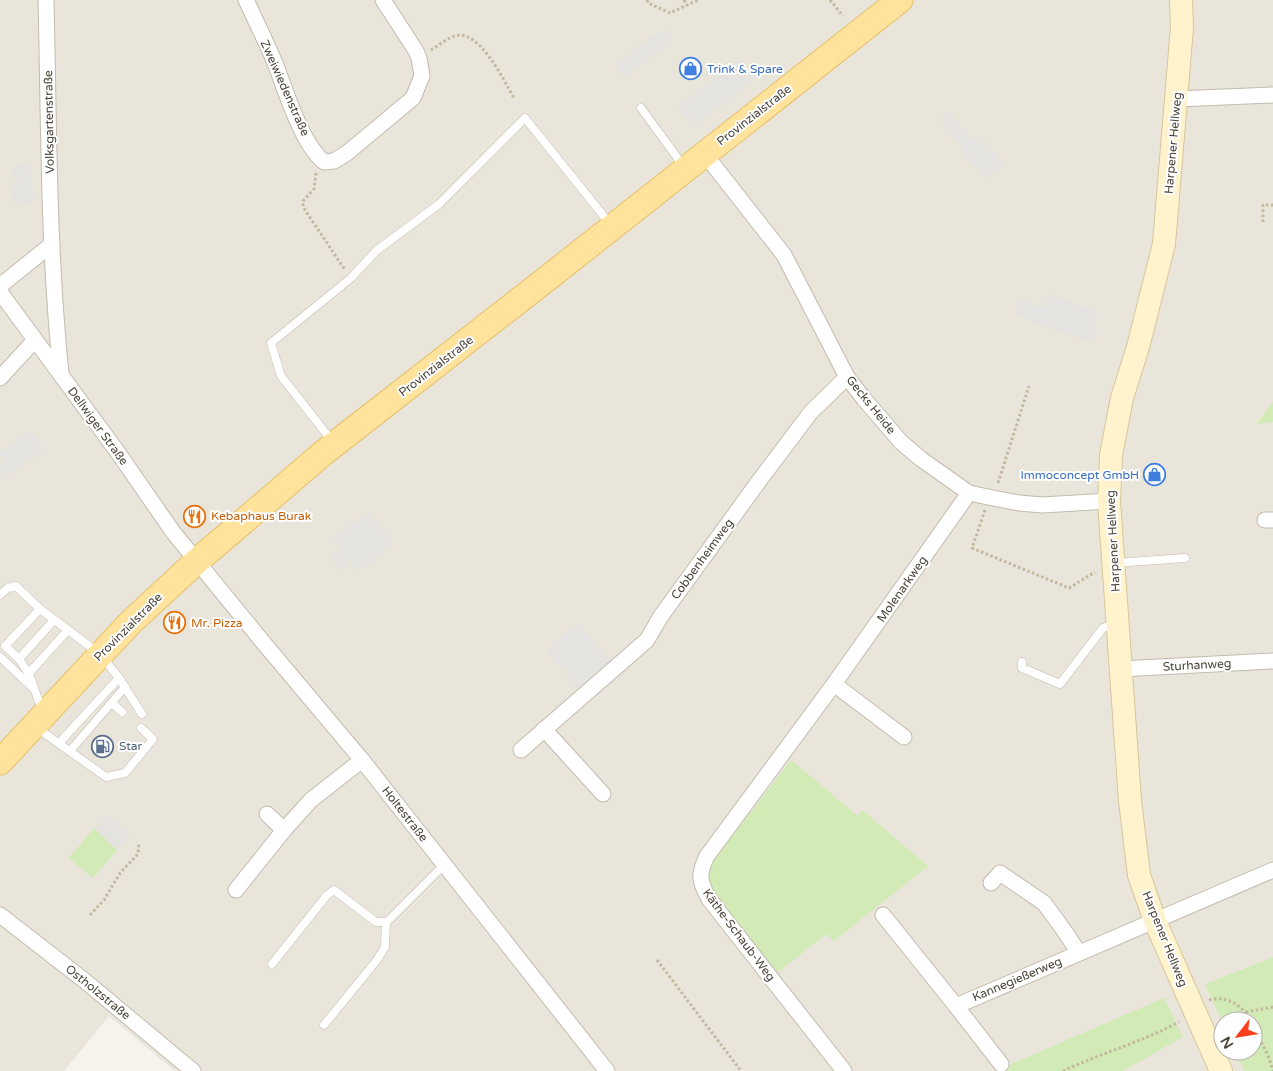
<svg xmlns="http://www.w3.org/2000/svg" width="1273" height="1071" font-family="'Varela Round',sans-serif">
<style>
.residential{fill:#eae5da}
.green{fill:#d2eab5}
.parking{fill:#e5e3e0}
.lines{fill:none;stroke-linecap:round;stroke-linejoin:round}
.lane-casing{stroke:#c2bbae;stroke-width:9}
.street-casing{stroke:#c2bbae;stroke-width:17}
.secondary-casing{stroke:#d6c79b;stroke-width:24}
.primary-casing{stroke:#e6c16a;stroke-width:27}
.path{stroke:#c4b79f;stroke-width:3;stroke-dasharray:2.5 2.5;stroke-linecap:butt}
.lane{stroke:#fff;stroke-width:8}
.street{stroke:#fff;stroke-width:15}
.secondary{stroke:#fff3cd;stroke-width:22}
.primary{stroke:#ffe39c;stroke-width:25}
.labels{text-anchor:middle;stroke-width:4;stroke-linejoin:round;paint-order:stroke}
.shop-label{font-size:12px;fill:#366cbe;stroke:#fff;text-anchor:start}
.street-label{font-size:12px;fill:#4b4439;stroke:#fff}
.food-label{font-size:12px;fill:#c56008;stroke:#fff;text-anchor:start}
.service-label{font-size:12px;fill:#4e5e75;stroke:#fff;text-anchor:start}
</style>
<rect width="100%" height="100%" fill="#f6f3ec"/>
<!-- residential -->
<path class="residential" d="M0 0H1273V402L1256 423 1273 422V957L1205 984 1223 1024V1051H1235L1244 1071H175L109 1016 64 1071H0Z"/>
<!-- green -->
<g class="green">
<path d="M1273 402V422L1256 424Z"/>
<path d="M791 760 858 816 862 810 928 866 834 941 826 934 777 973 707 883 706 870Z"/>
<path d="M94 828 117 850 93 878 69 858Z"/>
<path d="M1273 957V1071H1244L1235 1051H1253V1021H1223V1024L1205 984Z"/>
<path d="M1164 998 1183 1037 1123 1071H995Z"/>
</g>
<!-- parking -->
<g class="parking">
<path d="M666 29 672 39 625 78 616 66 646 40Z"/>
<path d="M739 58 755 80 694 127 678 106Z"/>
<path d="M949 112 973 140 976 138 981 145 985 141 1004 164 984 179 961 152 964 149 940 119Z"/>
<path d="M26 162 32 173 33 201 16 208 8 188 17 183 10 170Z"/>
<path d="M1049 294 1098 312 1093 324 1098 326 1092 343 1014 315 1020 300 1044 308Z"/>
<path d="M29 430 44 450 3 479 0 474V467L5 463 0 455V452Z"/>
<path d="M369 511 394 544 357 572 350 563 340 570 331 557 341 550 332 539Z"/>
<path d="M577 622 611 661 579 689 546 651Z"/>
<path d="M107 814 130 835 117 850 95 829Z"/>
</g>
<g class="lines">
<defs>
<g id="lane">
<path d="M641 108 684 167"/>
<path d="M332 441 281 376 271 343 351 278 376 251 439 204 525 118 610 224"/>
<path d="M1115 563 1185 558"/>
<path d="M0 595 8 588 16 586 40 609 100 654 119 678 142 714"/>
<path d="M40 609 5 646 19 659 29 674 42 710"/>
<path d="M0 657 33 688"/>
<path d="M19 659 54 620"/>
<path d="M1022 662V668L1060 684 1103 628 1115 624"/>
<path d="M29 673 68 630"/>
<path d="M112 703 122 712"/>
<path d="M37 728 106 777 125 773 153 739 141 728"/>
<path d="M59 743 119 678"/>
<path d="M70 751 125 687"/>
<path d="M272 964 327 895 334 890 376 922H386L391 918 445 864"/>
<path d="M324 1025 377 960 385 947 386 922"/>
</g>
<g id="street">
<path d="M46 0C49 124 48 249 61 373"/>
<path d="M246 0C256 21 266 42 275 63 286 91 301 143 324 162L334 161 347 153 413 98 422 76 419 58 416 51 383 0"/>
<path d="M1176 99 1273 95"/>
<path d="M704 153 784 255 847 377 864 399 901 442 921 459 969 493 993 498 1019 503 1042 505 1109 501"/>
<path d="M0 286 52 244"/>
<path d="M0 292 119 454 173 532 262 641 362 760 607 1071"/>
<path d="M0 378 35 340"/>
<path d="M1265 520H1273"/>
<path d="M1120 669 1273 661"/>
<path d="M834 684 904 737"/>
<path d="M544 729 603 794"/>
<path d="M521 750 647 640 661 616 759 481 811 412 847 377"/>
<path d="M284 830 311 800 362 760"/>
<path d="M991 883 1000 873 1044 903 1063 929 1079 953"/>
<path d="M236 890 284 830 267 814"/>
<path d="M0 915 85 981 193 1071"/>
<path d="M883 915 956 1006 1273 870"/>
<path d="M956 1006 1001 1064"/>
<path d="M844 1071 709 899C699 881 698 874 707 856L834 684 969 493"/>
</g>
<path id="secondary" d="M1181 0 1182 27 1164 244 1138 347 1122 398 1111 455 1109 501 1130 801 1139 875 1155 921 1221 1071"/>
<path id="primary" d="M0 762 131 622 197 561 272 497 322 454 544 281 900 0"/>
</defs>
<!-- lane casing -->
<use href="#lane" class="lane-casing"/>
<!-- street casing -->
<use href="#street" class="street-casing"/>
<!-- secondary casing -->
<use href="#secondary" class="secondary-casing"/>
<!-- primary casing -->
<use href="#primary" class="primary-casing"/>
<!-- path -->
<g class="path">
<path d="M647 0 648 3 670 13 698 0"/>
<path d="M684 0 687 5"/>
<path d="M830 0 843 16"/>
<path d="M431 50C438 46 447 38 455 36 479 28 504 81 514 98"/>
<path d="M316 173 314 189 303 201V207L345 270"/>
<path d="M1263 222V205H1273"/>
<path d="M998 483 1029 386"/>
<path d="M985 510 972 548 1069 588 1095 572"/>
<path d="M90 915 104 900 120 873 138 854 139 843"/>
<path d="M657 960 741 1071"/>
<path d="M1209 1000C1227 995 1242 1005 1251 1021"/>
<path d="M1246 1012 1273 1007"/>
<path d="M1253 1024 1269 1058 1273 1071"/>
<path d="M1063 1071C1101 1053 1142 1042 1179 1022"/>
</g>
<!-- lane -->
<use href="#lane" class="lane"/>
<!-- street -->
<use href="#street" class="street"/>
<!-- secondary -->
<use href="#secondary" class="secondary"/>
<!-- primary -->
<use href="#primary" class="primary"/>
</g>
<!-- icons -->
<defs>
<symbol id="shop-ring" viewBox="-11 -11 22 22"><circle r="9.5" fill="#fff" stroke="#3f7fe0" stroke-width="1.5"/><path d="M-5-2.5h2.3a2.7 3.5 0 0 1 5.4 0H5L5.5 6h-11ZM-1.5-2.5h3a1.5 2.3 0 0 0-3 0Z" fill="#3f7fe0"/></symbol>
<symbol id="restaurant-ring" viewBox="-11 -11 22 22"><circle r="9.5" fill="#fff" stroke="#e8710a" stroke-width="1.5"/><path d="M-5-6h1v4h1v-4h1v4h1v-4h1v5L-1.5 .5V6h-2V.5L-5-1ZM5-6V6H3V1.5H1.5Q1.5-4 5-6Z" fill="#e8710a"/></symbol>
<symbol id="fuel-ring" viewBox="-11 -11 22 22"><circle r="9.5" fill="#fff" stroke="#5c6f8a" stroke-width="1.5"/><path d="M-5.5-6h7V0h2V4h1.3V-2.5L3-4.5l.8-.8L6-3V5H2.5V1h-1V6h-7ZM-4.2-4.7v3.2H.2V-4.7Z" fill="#5c6f8a"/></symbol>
</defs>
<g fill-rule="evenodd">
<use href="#shop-ring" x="678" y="56" width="25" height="25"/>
<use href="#shop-ring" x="1142" y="462" width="25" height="25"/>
<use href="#restaurant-ring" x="182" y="504" width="25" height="25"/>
<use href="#restaurant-ring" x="162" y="610" width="25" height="25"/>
<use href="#fuel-ring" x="90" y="734" width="25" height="25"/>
</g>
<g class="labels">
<!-- shop labels -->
<g class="shop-label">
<text x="707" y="73">Trink &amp; Spare</text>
<text x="1139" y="479" text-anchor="end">Immoconcept GmbH</text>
</g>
<!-- street labels -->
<g class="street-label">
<text transform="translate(285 88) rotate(66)" y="4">Zweiwiedenstraße</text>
<text transform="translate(754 115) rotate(-38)" y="4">Provinzialstraße</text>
<text transform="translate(49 122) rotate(-91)" y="4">Volksgartenstraße</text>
<text transform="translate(1173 143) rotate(-85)" y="4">Harpener Hellweg</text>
<text transform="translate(436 366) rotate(-38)" y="4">Provinzialstraße</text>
<text transform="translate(871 405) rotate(51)" y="4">Gecks Heide</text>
<text transform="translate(98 426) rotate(54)" y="4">Dellwiger Straße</text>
<text transform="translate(1113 541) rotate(-93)" y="4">Harpener Hellweg</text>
<text transform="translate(702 559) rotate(-54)" y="4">Cobbenheimweg</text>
<text transform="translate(902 589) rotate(-55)" y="4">Molenarkweg</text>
<text transform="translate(128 627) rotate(-45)" y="4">Provinzialstraße</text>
<text transform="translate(1197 665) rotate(-3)" y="4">Sturhanweg</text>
<text transform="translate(405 814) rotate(52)" y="4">Holtestraße</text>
<text transform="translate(739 935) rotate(53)" y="4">Käthe-Schaub-Weg</text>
<text transform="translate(1165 939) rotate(68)" y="4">Harpener Hellweg</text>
<text transform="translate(1017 979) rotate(-23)" y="4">Kannegießerweg</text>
<text transform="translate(98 992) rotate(39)" y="4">Ostholzstraße</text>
</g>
<!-- food labels -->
<g class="food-label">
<text x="211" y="520">Kebaphaus Burak</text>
<text x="191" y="627">Mr. Pizza</text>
</g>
<!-- service labels -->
<g class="service-label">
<text x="119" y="750">Star</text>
</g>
</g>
<!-- north arrow -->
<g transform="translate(1238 1036) rotate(239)"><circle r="24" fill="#ffffff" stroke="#b7b4b0"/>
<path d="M0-4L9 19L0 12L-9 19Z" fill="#fc3f1d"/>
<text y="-8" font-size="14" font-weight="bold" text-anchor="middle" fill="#4b4439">N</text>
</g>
</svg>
